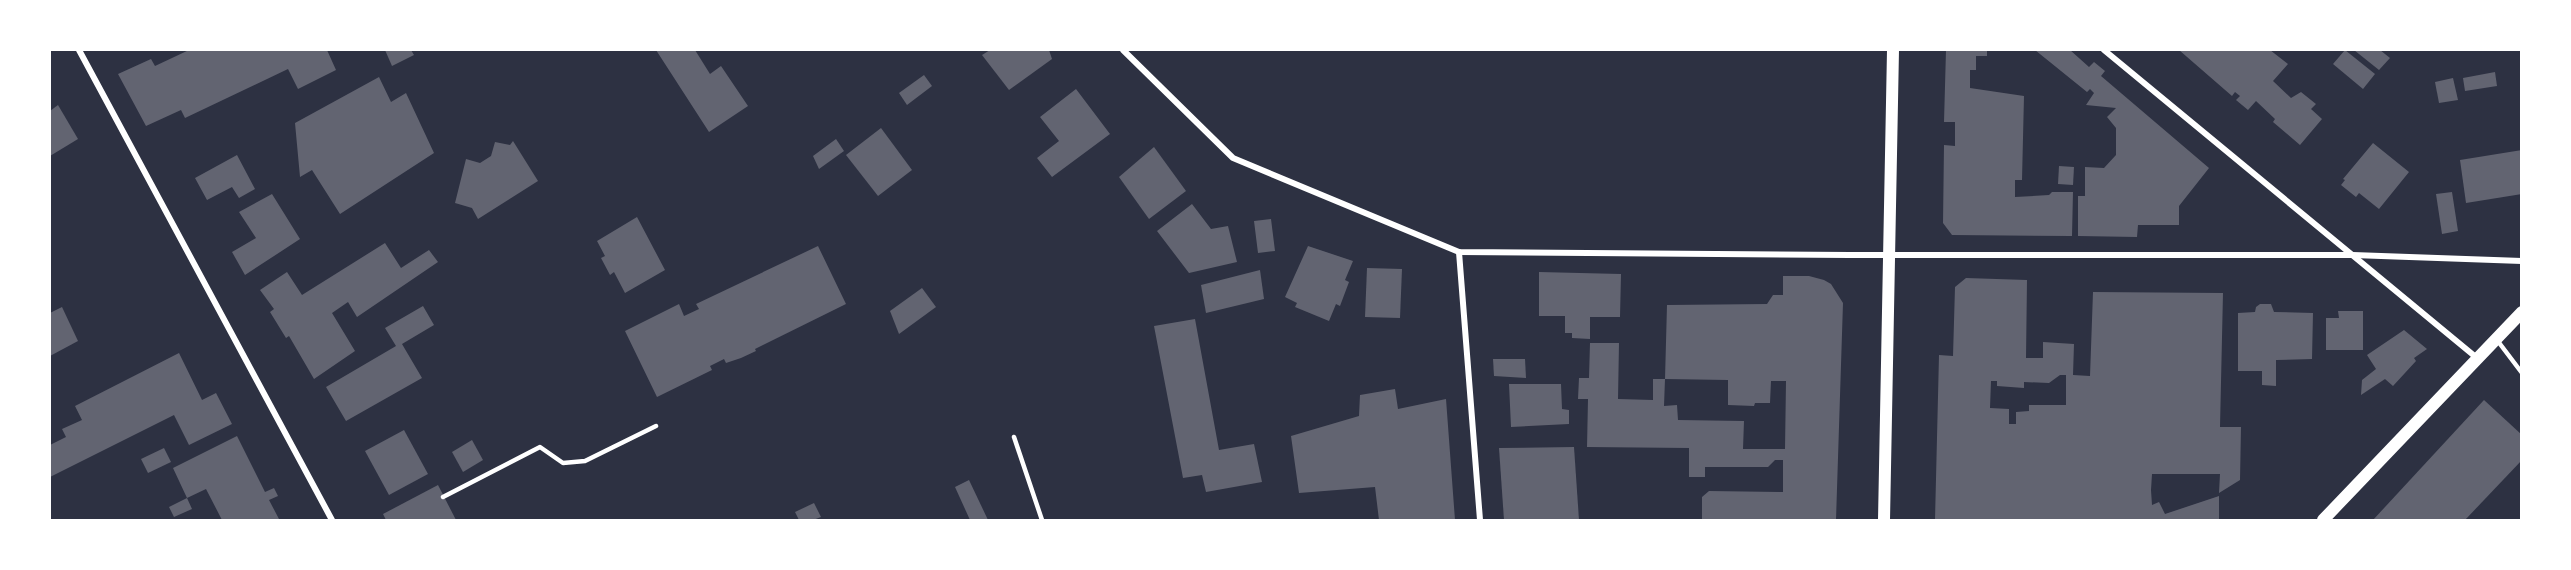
<svg xmlns="http://www.w3.org/2000/svg" width="2571" height="570" font-family="'IBM Plex Serif',serif">
<style>
.building{fill:#626471;fill-rule:evenodd}
.lines{fill:none;stroke-linecap:round;stroke-linejoin:round}
.service{stroke:#fff;stroke-width:4.5}
.minor{stroke:#fff;stroke-width:6}
.secondary{stroke:#fff;stroke-width:12}
</style>
<rect width="100%" height="100%" fill="#2d3142"/>
<!-- building -->
<g class="building">
<path d="M189 50H327L336 70 298 89 288 69 185 118 181 110 146 126 118 74 151 59 155 66Z"/>
<path d="M385 50H411L414 55 392 66Z"/>
<path d="M656 50H695L710 74 721 66 748 106 709 132Z"/>
<path d="M990 50H1049L1052 59 1009 90 982 55Z"/>
<path d="M1946 50H1987V56H1976V70H1970V88L2024 96 2022 180H2015V197L2049 195 2052 192H2073L2072 236 1952 235 1943 223 1944 145 1955 146V122H1944Z"/>
<path d="M2035 50H2070L2089 67 2094 62 2105 71 2101 76 2209 168 2179 206V225H2138L2137 237 2078 236V196H2085V167L2104 168 2116 155V128L2107 117 2116 108 2086 105 2094 93 2090 89 2087 92Z"/>
<path d="M2179 50H2270L2288 64 2273 81 2291 98 2301 92 2316 104 2311 109 2322 119 2300 145 2273 122 2275 119 2256 101 2248 110 2236 100 2240 96 2235 92 2232 96Z"/>
<path d="M2345 50 2375 74 2363 89 2333 64Z"/>
<path d="M2354 50H2380L2390 58 2379 70Z"/>
<path d="M2495 72 2497 86 2465 91 2463 78Z"/>
<path d="M924 75 932 86 907 105 899 93Z"/>
<path d="M379 77 391 102 406 93 434 153 340 214 312 170 300 177 295 123Z"/>
<path d="M2453 78 2458 100 2439 103 2435 82Z"/>
<path d="M1076 89 1110 134 1052 177 1037 158 1059 141 1040 117Z"/>
<path d="M58 105 78 139 50 156V111Z"/>
<path d="M881 128 912 170 878 196 846 155Z"/>
<path d="M836 139 844 151 819 169 813 156Z"/>
<path d="M513 141 538 181 478 219 472 208 455 203 466 159 480 163 491 156 495 142 510 145Z"/>
<path d="M2373 143 2409 172 2379 209 2359 193 2356 197 2341 185 2345 180 2343 179Z"/>
<path d="M1154 147 1186 191 1149 219 1119 177Z"/>
<path d="M2522 150V194L2466 203 2460 160Z"/>
<path d="M237 155 255 189 239 198 232 187 207 200 195 178Z"/>
<path d="M2059 166 2074 167 2073 185 2058 184Z"/>
<path d="M2452 192 2458 231 2442 234 2436 194Z"/>
<path d="M272 194 300 239 245 275 232 252 256 238 239 212Z"/>
<path d="M1192 204 1211 229 1228 226 1237 262 1189 273 1157 231Z"/>
<path d="M637 217 665 270 625 293 614 272 610 275 601 258 605 256 597 241Z"/>
<path d="M1271 219 1275 251 1258 253 1254 221Z"/>
<path d="M385 243 401 268 429 250 438 262 357 317 348 302 332 313 355 351 314 379 289 336 286 338 270 312 274 309 260 290 287 272 302 295Z"/>
<path d="M818 246 846 304 755 349 756 351 741 358 726 363 724 359 710 366 712 370 657 397 625 331 679 304 684 316 699 309 696 304Z"/>
<path d="M1308 246 1353 261 1345 280 1349 282 1340 306 1336 304 1329 321 1295 307 1297 303 1285 297Z"/>
<path d="M1367 268 1402 269 1400 318 1365 317Z"/>
<path d="M1260 270 1264 299 1206 313 1201 285Z"/>
<path d="M1539 272 1621 274 1620 317H1590V339L1572 338V333H1565V316H1539Z"/>
<path d="M1783 276H1809L1824 280 1831 284 1843 303 1836 520H1702V497L1709 491 1783 492V460H1775L1768 467H1705V477H1689V448L1587 447 1588 399H1578L1579 378H1589L1590 343H1619L1618 399 1653 400V379H1665L1664 406 1677 405 1678 420 1744 421 1743 449H1785L1786 381H1771L1770 403H1755L1754 406 1728 405V380L1665 379 1667 305 1767 304 1773 295H1783Z"/>
<path d="M1966 278 2027 280 2026 358H2043V342L2074 344 2073 375 2090 376 2093 292 2223 293 2220 427H2241L2240 480 2219 493 2220 474H2152L2151 490 2152 505 2159 502 2165 514 2219 496V520H1935L1939 355 1953 356 1955 287ZM2060 375H2066V405H2029V411L2016 412V424H2009V409L1990 408 1991 381H1997V386L2024 388V382L2049 383Z"/>
<path d="M922 288 936 307 899 334 890 311Z"/>
<path d="M2260 304H2271L2274 312 2313 313 2312 359 2276 360V386L2262 385V371H2238V313L2255 312 2256 307Z"/>
<path d="M423 306 434 325 402 344 422 378 346 421 326 387 396 346 385 328Z"/>
<path d="M62 307 78 341 50 356V313Z"/>
<path d="M2338 311H2363V350H2326V318H2339Z"/>
<path d="M1195 319 1219 450 1254 444 1262 482 1206 492 1202 475 1183 478 1154 326Z"/>
<path d="M2404 330 2427 349 2414 358 2416 361 2393 386 2385 379 2361 395 2362 380 2376 369 2367 355Z"/>
<path d="M179 353 202 400 216 393 232 424 189 445 174 415 50 477V445L66 437 62 429 82 420 75 406Z"/>
<path d="M1493 359H1525L1526 378 1494 376Z"/>
<path d="M1509 384H1561L1562 409 1569 410V424L1511 427Z"/>
<path d="M1395 389 1398 409 1446 399 1455 520H1379L1375 487 1299 493 1291 436 1359 416 1360 395Z"/>
<path d="M2484 400 2522 435V460L2465 520H2373Z"/>
<path d="M404 430 428 474 389 495 365 451Z"/>
<path d="M237 436 265 492 274 488 278 496 269 500 279 519 277 520H222L206 489 187 498 173 468Z"/>
<path d="M472 440 483 460 463 472 452 452Z"/>
<path d="M1574 447 1579 520H1504L1499 448Z"/>
<path d="M164 448 171 462 148 473 141 459Z"/>
<path d="M969 480 988 520H970L955 487Z"/>
<path d="M438 485 456 520H386L383 514Z"/>
<path d="M187 498 192 509 174 517 169 507Z"/>
<path d="M814 503 821 517 813 520H799L795 512Z"/>
</g>
<g class="lines">
<!-- service -->
<g class="service">
<path d="M2497 340 2522 373"/>
<path d="M1014 437 1042 520"/>
<path d="M443 497 540 447 563 463 585 461 656 426"/>
</g>
<!-- minor -->
<g class="minor">
<path d="M79 50 332 520"/>
<path d="M1123 50 1233 158 1459 252 1850 255H2353L2522 261"/>
<path d="M2104 50 2477 358"/>
<path d="M1459 252 1480 520"/>
</g>
<!-- secondary -->
<g class="secondary">
<path d="M1884 520 1893 50"/>
<path d="M2323 520 2522 312"/>
</g>
</g>
<!-- border -->
<rect width="2571" height="570" fill="none" stroke="#ffffff" stroke-width="102"/>
</svg>
